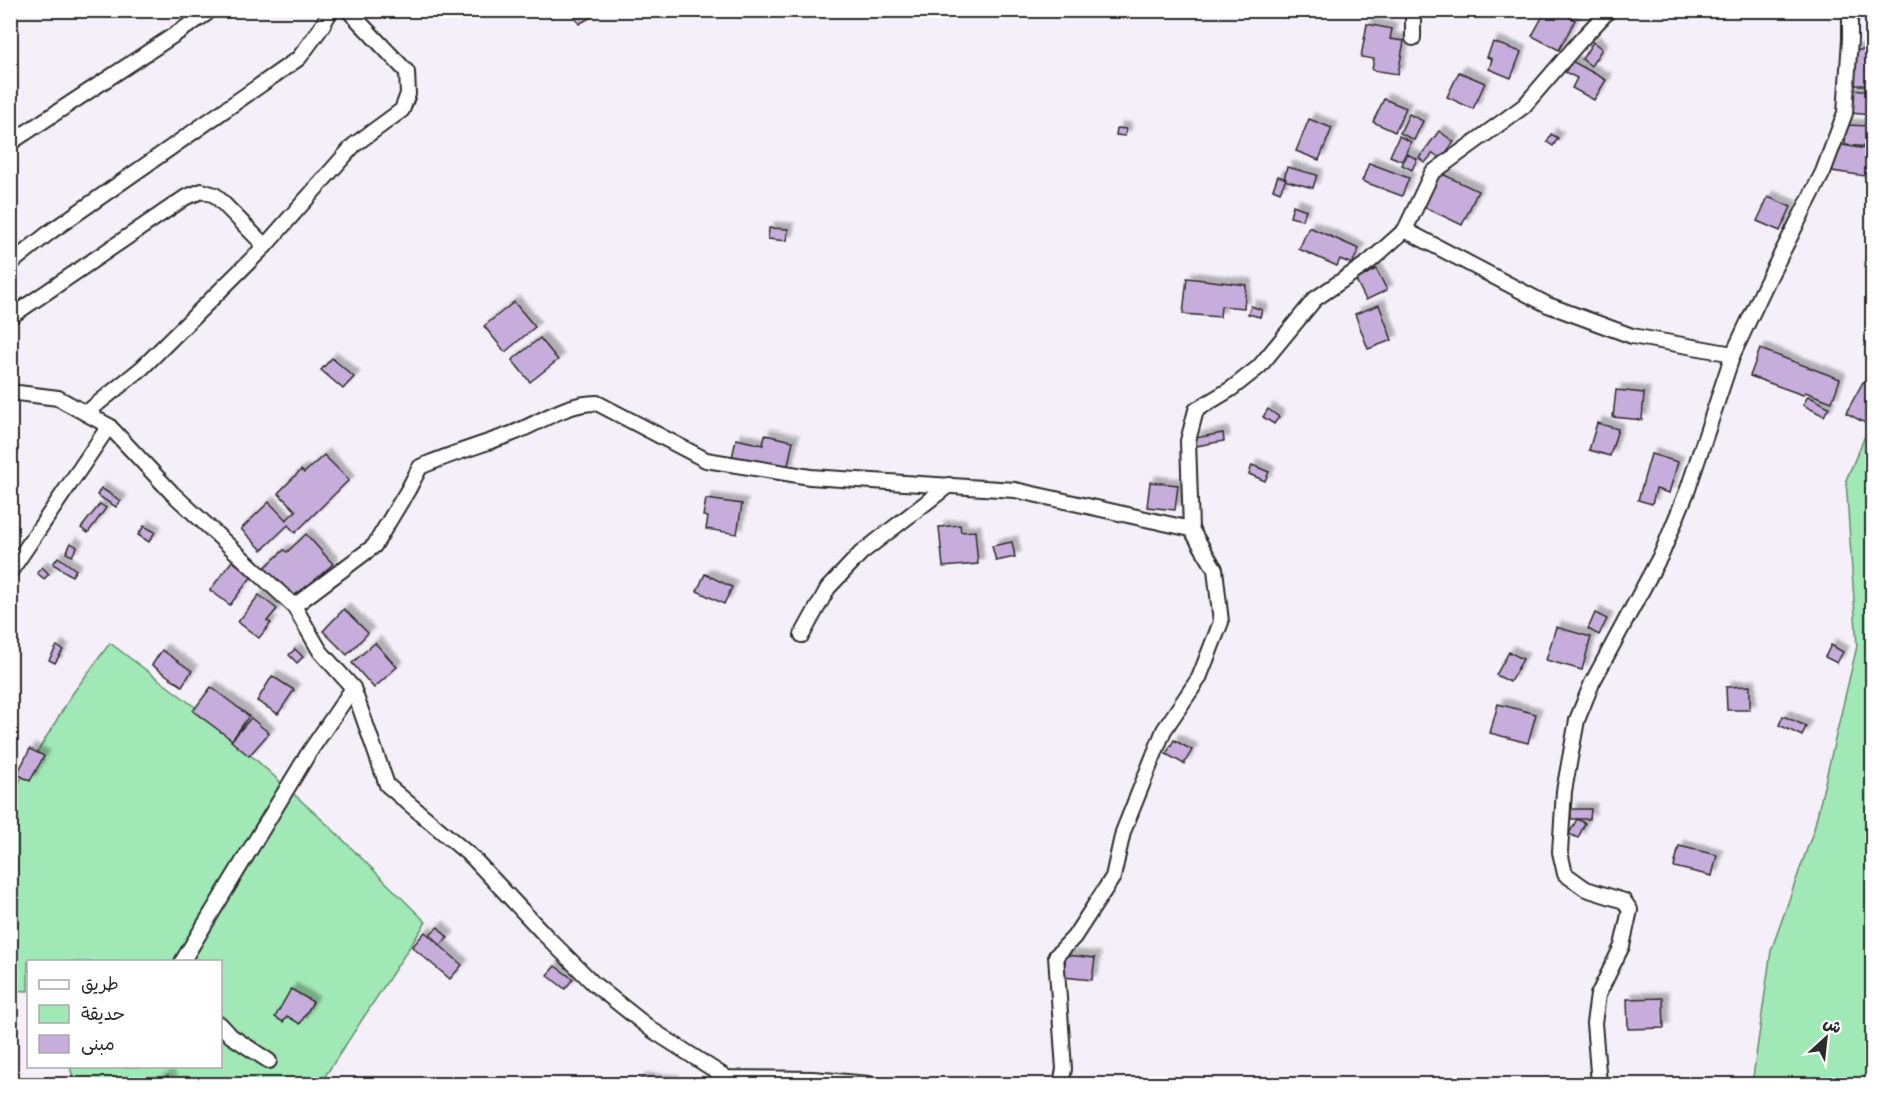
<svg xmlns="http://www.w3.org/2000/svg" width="1883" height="1095" font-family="'Comic Neue','Playpen Sans Arabic',sans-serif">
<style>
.green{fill:#a0e8b6;stroke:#668a70;stroke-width:1.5}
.building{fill:#c7addb;stroke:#2b2b2b;stroke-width:1.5;filter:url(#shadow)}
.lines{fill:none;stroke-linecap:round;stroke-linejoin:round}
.street-casing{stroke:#2b2b2b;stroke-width:18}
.street{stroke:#fff;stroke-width:14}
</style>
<defs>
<filter id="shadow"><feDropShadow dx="5.5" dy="-5.5" stdDeviation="1.5" flood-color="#0004"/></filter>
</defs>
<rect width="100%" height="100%" fill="#f4eff8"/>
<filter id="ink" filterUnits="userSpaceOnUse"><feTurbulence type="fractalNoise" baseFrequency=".0167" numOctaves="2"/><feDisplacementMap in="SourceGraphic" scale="12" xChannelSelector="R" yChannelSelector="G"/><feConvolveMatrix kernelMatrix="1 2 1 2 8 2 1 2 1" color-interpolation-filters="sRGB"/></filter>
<g filter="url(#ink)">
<!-- green -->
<g class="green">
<path d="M1872 420V1084H1752L1771 951 1814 829 1857 646 1846 480Z"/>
<path d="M110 643 211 719 329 826 426 922 320 1084H75L70 1067 220 1066V962H28V991L11 990 10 797 73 693Z"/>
</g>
<!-- building -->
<g class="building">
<path d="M571 10H604L579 24Z"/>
<path d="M1546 10H1558L1575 20 1559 50 1532 36Z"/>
<path d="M1367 24 1392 29 1390 39 1404 41 1398 74 1372 70 1374 59 1361 57Z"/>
<path d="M1493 42 1521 52 1511 78 1489 69 1492 59 1487 57Z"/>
<path d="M1593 42 1602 49 1591 66 1582 59Z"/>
<rect x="1854" y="50" width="18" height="35"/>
<path d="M1572 61 1606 80 1594 100 1572 88 1577 78 1565 72Z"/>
<path d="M1459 72 1485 83 1473 109 1447 97Z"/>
<path d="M1851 89 1872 91V115L1850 113Z"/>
<path d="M1384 99 1406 108 1395 132 1373 122Z"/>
<path d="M1409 114 1423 121 1414 140 1400 133Z"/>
<path d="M1309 119 1332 128 1319 160 1296 151Z"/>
<path d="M1846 125 1872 126V147L1845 145Z"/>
<path d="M1117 128 1126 129 1125 136 1116 135Z"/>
<path d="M1439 131 1454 142 1441 159 1433 153 1425 163 1419 158Z"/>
<path d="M1551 134 1558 138 1553 146 1547 142Z"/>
<path d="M1399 136 1411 142 1402 161 1390 156Z"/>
<path d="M1836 144 1872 150V177L1832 171Z"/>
<path d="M1407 154 1417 159 1412 170 1402 165Z"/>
<path d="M1369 163 1409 178 1402 196 1362 181Z"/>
<path d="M1287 167 1317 175 1313 188 1284 180Z"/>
<path d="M1438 172 1478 191 1462 225 1422 206Z"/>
<path d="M1278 176 1286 179 1280 192 1273 189Z"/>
<path d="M1768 197 1791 207 1780 231 1757 221Z"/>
<path d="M1293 205 1306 210 1302 220 1290 217Z"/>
<path d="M1309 227 1359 249 1352 264 1340 259 1337 266 1299 249Z"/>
<path d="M769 228 788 229 787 241 768 239Z"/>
<path d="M1376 269 1387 290 1366 300 1356 280Z"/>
<path d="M1187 278 1246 285 1244 308 1221 306 1220 317 1183 314Z"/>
<path d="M514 302 535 327 505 352 484 326Z"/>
<path d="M1379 305 1392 340 1368 349 1355 314Z"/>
<path d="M1251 306 1262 310 1260 317 1248 314Z"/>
<path d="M540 338 558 360 530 382 512 360Z"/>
<path d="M1760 349 1840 379 1832 402 1805 392 1803 395 1750 376Z"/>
<path d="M332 358 354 377 343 389 321 370Z"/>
<path d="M1863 382 1872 387V418L1869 425 1846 413Z"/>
<path d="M1616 390 1644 393 1642 420 1613 417Z"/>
<path d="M1808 396 1829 407 1824 416 1803 405Z"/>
<path d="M1268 409 1279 417 1274 424 1263 417Z"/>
<path d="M1597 423 1618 429 1610 456 1589 450Z"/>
<path d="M1223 433 1224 441 1196 446 1195 438Z"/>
<path d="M765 435 793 441 787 470 732 458 736 439 763 445Z"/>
<path d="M1651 454 1678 462 1669 493 1656 489 1652 504 1638 500Z"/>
<path d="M324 455 349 480 295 533 288 525 262 550 241 529 269 502 286 520 296 511 278 493 301 470 304 473Z"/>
<path d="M1252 465 1269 472 1265 481 1249 474Z"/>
<path d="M1150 482 1178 485 1175 510 1147 507Z"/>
<path d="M101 488 121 501 116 507 97 495Z"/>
<path d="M706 499 742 504 737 534 706 529 708 517 703 516Z"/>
<path d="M100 504 106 508 88 533 81 528Z"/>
<path d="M960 525 961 532 975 531 978 564 943 567 939 527Z"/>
<path d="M144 526 155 532 149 542 138 535Z"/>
<path d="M306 534 333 564 291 601 263 569 284 550 287 552Z"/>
<path d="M1012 542 1015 557 996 561 992 546Z"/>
<path d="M71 543 77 547 72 556 66 553Z"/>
<path d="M58 557 76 570 72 576 53 564Z"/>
<path d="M232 561 252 576 230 605 210 590Z"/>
<path d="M42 567 49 574 44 579 37 573Z"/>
<path d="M705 574 732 587 724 604 697 591Z"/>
<path d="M259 595 277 609 267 621 271 623 259 638 238 622Z"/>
<path d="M344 609 368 633 347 655 323 631Z"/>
<path d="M1595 613 1607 619 1599 635 1588 629Z"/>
<path d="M1556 627 1591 637 1582 670 1546 660Z"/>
<path d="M375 643 397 667 374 688 352 663Z"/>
<path d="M1831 645 1843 652 1837 663 1825 657Z"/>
<path d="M57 646 63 650 55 663 49 660Z"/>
<path d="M295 649 303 657 297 663 289 655Z"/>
<path d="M162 650 192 671 182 686 152 665Z"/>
<path d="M1509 652 1523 659 1510 682 1496 675Z"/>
<path d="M272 676 294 690 278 714 257 701Z"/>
<path d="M1750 686V710H1727L1726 687Z"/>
<path d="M211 687 249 716 232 740 193 711Z"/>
<path d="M1498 704 1536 714 1528 743 1490 733Z"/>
<path d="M1783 716 1806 726 1802 736 1779 725Z"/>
<path d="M251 718 269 733 249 756 231 741Z"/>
<path d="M1174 740 1192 750 1184 764 1166 754Z"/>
<path d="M30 749 44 756 30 781 17 774Z"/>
<path d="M1571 809H1591L1590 819H1571Z"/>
<path d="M1577 819 1585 823 1578 838 1569 834Z"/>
<path d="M1679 846 1717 855 1712 876 1674 867Z"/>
<path d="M438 927 448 938 440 945 430 934Z"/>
<path d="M425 932 462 965 450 979 412 947Z"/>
<path d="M1066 955 1095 958 1092 980 1063 977Z"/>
<path d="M555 966 573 979 565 989 547 975Z"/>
<path d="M291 989 313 1002 300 1024 287 1016 283 1022 275 1017Z"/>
<path d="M1663 998 1664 1028 1628 1029 1627 999Z"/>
<path d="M168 1076 172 1084H158L157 1081Z"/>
<path d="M640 1079 673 1081V1084H640Z"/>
</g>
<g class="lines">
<defs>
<g id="street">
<path d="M1413 38V10"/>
<path d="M10 143 206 14 208 10"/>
<path d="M1405 230 1548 305 1632 336 1733 354"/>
<path d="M10 264 50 232 299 58 321 28 331 10"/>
<path d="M10 317 186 197 202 191 215 195 265 246"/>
<path d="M10 392 58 398 109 426 172 493 294 606 320 651 353 688 387 785 473 858 546 936 594 984 652 1030 727 1078 813 1079 869 1084"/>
<path d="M86 413 142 368 265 246 354 145 402 110 408 94 407 72 348 10"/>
<path d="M10 572 109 426"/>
<path d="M294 606 374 546 408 490 420 467C450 454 481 445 511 434 540 423 565 403 597 403L706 460 810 477 1015 490 1191 529"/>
<path d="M802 635 828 588 861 553 949 485"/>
<path d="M182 962 308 754 353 688"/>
<path d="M220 1024 231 1036 269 1061"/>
<path d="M1061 1084 1064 1069 1056 956 1074 937 1113 877 1123 832 1164 730 1199 678 1221 622 1215 569 1191 529 1188 441 1196 410 1231 389 1259 367 1315 299 1369 262 1405 230 1432 173 1524 106 1580 41 1609 10"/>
<path d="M1599 1084 1594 1023 1598 995 1622 946 1630 910 1624 901 1586 889 1565 874 1560 852 1564 791 1577 720 1592 683 1662 553 1688 489 1733 354 1766 284 1823 172 1845 113 1850 39V10"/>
</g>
</defs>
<!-- street casing -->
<use href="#street" class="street-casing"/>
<!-- street -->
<use href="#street" class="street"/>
</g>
</g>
<!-- margin -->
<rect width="1883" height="1095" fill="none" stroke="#fff" stroke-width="36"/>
<rect x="18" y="18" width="1847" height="1059" fill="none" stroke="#2b2b2b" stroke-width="2" filter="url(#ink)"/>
<!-- legend -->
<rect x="27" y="960" width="195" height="108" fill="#ffffff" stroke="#aaaaaa" stroke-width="1.5"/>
<rect x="39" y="980" width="30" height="9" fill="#ffffff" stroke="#aaaaaa" stroke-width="1.5"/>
<text x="81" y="990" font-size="18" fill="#2b2b2b">طريق</text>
<rect x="39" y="1005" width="30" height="18" fill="#a0e8b6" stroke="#aaaaaa" stroke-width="1.5"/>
<text x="81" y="1020" font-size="18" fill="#2b2b2b">حديقة</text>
<rect x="39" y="1035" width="30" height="18" fill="#c7addb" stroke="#aaaaaa" stroke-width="1.5"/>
<text x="81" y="1050" font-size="18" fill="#2b2b2b">مبنى</text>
<!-- north arrow -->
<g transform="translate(1826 1038) rotate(27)" stroke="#ffffff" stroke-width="4.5" paint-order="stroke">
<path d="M0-4.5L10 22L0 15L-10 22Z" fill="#2b2b2b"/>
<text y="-9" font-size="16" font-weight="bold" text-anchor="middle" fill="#2b2b2b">ش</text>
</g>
</svg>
